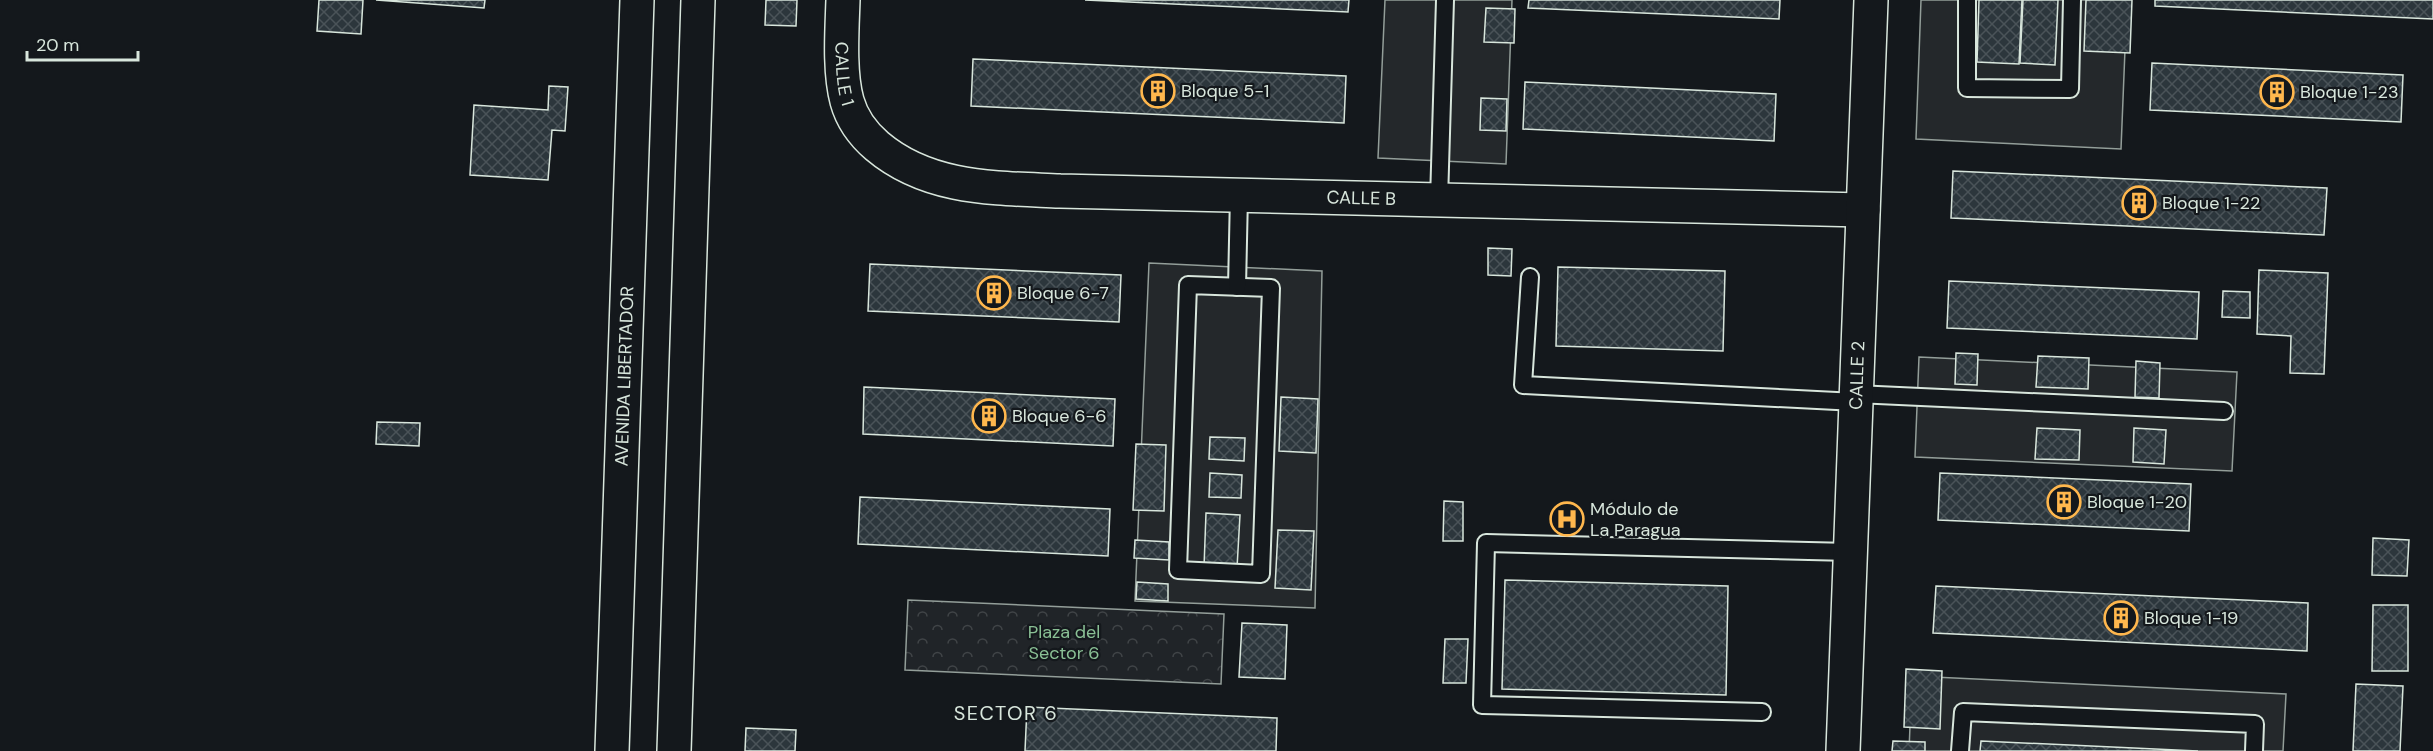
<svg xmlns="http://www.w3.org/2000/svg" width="2433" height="751" font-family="'DM Sans',sans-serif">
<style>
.park{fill:url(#park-crowns);stroke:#939e99;stroke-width:1.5}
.parking{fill:#24282b;stroke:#939e99;stroke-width:1.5}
.building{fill:url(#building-cross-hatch);stroke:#d8e6dc;stroke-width:1.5}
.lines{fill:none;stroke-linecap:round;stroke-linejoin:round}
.lane-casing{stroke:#d8e6dc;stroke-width:20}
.street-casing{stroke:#d8e6dc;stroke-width:36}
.primary-casing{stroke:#d8e6dc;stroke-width:36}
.lane{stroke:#14181c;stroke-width:16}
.street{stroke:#14181c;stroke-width:33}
.primary{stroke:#14181c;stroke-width:33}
.labels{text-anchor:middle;stroke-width:4.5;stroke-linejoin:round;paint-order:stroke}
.street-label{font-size:18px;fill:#d8e6dc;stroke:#14181c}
.poi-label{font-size:18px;fill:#d8e6dc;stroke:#14181c;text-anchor:start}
.park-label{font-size:18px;fill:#8ac095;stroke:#14181c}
.neighbourhood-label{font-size:20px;letter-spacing:1.5px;fill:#d8e6dc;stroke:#14181c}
</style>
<defs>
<pattern id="park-crowns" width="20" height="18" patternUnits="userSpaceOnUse" patternTransform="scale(1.5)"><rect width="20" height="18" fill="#202428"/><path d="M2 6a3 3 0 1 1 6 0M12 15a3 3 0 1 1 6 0" fill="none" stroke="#404447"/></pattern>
<pattern id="building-cross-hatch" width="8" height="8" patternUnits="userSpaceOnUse" patternTransform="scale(1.5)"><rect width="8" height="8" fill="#2c363c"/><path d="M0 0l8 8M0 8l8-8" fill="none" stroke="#4a5358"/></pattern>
</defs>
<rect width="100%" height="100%" fill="#14181c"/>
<!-- park -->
<path class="park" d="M908 600 1224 614 1221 684 905 670Z"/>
<!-- parking -->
<g class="parking">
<path d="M1385 0H1512L1506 164 1378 158Z"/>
<path d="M1921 0H2127L2121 149 1916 139Z"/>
<path d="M1149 263 1322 271 1315 608 1135 601Z"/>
<path d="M1919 357 2237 372 2232 471 1915 457Z"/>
<path d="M1912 676 2286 694 2283 751H1909Z"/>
</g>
<!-- building -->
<g class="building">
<path d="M319 0H363L361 34 317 31Z"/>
<path d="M376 0H485L484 8Z"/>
<path d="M766 0H797L796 26 765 25Z"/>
<path d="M1085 0H1349L1348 12Z"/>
<path d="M1529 0H1780L1779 19 1528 8Z"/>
<path d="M1979 0H2022L2019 64 1977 62Z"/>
<path d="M2023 0H2058L2055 65 2020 63Z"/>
<path d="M2086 0H2132L2130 53 2084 51Z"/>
<path d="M2155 0H2433V19L2155 6Z"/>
<path d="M1486 8 1515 9 1514 43 1484 42Z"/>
<path d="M973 59 1346 76 1344 123 971 106Z"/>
<path d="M2152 63 2403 75 2401 122 2150 110Z"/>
<path d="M1525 82 1776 94 1774 141 1523 129Z"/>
<path d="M549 86 568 87 565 131 552 130 548 180 470 175 474 105 548 110Z"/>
<path d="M1481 98 1507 99 1506 131 1480 130Z"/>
<path d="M1953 171 2327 188 2324 235 1951 218Z"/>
<path d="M1488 248 1512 249 1511 276 1488 275Z"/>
<path d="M870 264 1121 275 1119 322 868 311Z"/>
<path d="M1558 267 1725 271 1723 351 1556 346Z"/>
<path d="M2259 270 2328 273 2324 374 2290 373 2291 336 2257 334Z"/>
<path d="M1949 281 2199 292 2197 339 1947 328Z"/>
<path d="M2223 291 2250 292V318L2222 317Z"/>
<path d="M1956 353 1978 354 1977 385 1955 384Z"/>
<path d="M2038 356 2089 358 2088 389 2036 387Z"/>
<path d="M2136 361 2160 363 2159 398 2135 397Z"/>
<path d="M864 387 1115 399 1113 446 863 434Z"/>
<path d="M1281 397 1318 399 1316 453 1279 451Z"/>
<path d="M377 422 420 423 419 446 376 444Z"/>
<path d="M2037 428 2080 430 2079 460 2035 459Z"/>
<path d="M2134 428 2166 430 2164 464 2133 462Z"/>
<path d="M1210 437 1245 438 1244 461 1209 459Z"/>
<path d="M1136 444 1166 445 1164 511 1133 510Z"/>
<path d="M1210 473 1242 475 1241 498 1209 497Z"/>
<path d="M1940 473 2191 484 2189 531 1938 520Z"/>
<path d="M860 497 1110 509 1108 556 858 544Z"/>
<path d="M1444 501 1463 502V541H1443Z"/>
<path d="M1206 513 1240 515 1237 568 1204 567Z"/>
<path d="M1278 530 1314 531 1311 590 1275 588Z"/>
<path d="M2373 538 2409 540 2407 576 2372 575Z"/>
<path d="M1135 540 1169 542V560L1134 558Z"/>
<path d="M1505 580 1728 586 1726 695 1502 689Z"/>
<path d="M1137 582 1168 584V601L1136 599Z"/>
<path d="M1936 586 2308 603 2307 651 1933 633Z"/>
<path d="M2373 605H2408V671H2372Z"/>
<path d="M1242 623 1287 625 1285 679 1239 677Z"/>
<path d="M1445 639H1468L1466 683H1443Z"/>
<path d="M1906 669 1942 671 1940 729 1904 727Z"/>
<path d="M2356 684 2403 686 2400 751H2353Z"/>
<path d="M1027 707 1277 718 1276 751H1025Z"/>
<path d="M746 728 796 730 795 751H745Z"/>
<path d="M1893 741 1925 742V751H1892Z"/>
<path d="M1981 741 2198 751H1980Z"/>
</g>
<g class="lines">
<defs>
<g id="lane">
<path d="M1967 0V88L2070 89 2072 0"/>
<path d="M1439 200 1445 0"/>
<path d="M1530 277 1523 385 1856 402"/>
<path d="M1188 285 1271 288 1261 574 1178 570Z"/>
<path d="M1237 287 1239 195"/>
<path d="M1856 394 2224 411"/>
<path d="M1762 712 1482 705 1486 543 1850 552"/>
<path d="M1960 751 1963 712 2255 724 2254 751"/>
</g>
<g id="street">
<path id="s1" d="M843 0C842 30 839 72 847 101 852 119 863 134 877 146 929 190 996 188 1060 191L1863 210"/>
<path id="s2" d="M1843 751 1871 0"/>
</g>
<g id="primary">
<path id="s3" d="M612 751 637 0"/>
<path d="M674 751 698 0"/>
</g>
</defs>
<!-- lane casing -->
<use href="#lane" class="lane-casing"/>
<!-- street casing -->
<use href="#street" class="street-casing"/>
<!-- primary casing -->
<use href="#primary" class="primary-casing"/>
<!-- lane -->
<use href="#lane" class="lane"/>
<!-- street -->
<use href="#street" class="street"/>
<!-- primary -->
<use href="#primary" class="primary"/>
</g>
<!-- icons -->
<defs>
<symbol id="building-ring" viewBox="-11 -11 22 22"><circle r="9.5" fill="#14181c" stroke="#ffb74d" stroke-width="1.5"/><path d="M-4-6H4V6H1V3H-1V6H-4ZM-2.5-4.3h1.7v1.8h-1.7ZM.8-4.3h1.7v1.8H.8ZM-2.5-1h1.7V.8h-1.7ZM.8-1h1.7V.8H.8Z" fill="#ffb74d"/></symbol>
<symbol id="hospital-ring" viewBox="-11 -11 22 22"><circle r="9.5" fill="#14181c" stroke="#ffb74d" stroke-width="1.5"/><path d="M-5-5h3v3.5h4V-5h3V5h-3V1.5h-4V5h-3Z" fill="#ffb74d"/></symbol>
</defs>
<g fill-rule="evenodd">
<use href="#building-ring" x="1139" y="72" width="38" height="38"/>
<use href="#building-ring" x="2258" y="73" width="38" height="38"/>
<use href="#building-ring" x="2120" y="184" width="38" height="38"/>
<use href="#building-ring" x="975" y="274" width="38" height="38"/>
<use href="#building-ring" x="970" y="397" width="38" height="38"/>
<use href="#building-ring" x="2045" y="483" width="38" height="38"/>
<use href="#hospital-ring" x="1548" y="500" width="38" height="38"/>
<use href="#building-ring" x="2102" y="599" width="38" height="38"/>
</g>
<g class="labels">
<!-- street labels -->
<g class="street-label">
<text dy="6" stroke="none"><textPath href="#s1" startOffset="74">CALLE 1</textPath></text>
<text dy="6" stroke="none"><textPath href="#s1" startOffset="650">CALLE B</textPath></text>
<text dy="6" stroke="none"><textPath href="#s3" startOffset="375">AVENIDA LIBERTADOR</textPath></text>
<text dy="6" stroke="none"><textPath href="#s2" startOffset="376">CALLE 2</textPath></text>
</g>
<!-- poi labels -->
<g class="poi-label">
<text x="1181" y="97">Bloque 5-1</text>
<text x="2300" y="98">Bloque 1-23</text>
<text x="2162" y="209">Bloque 1-22</text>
<text x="1017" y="299">Bloque 6-7</text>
<text x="1012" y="422">Bloque 6-6</text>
<text x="2087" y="508">Bloque 1-20</text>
<text x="1590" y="515">Módulo de<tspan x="1590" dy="21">La Paragua</tspan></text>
<text x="2144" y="624">Bloque 1-19</text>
</g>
<!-- park labels -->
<g class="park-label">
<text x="1064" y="638">Plaza del<tspan x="1064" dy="21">Sector 6</tspan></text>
</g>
<!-- neighbourhood labels -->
<g class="neighbourhood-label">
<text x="1006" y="720">SECTOR 6</text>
</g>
</g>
<!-- scale -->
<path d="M27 51v9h111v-9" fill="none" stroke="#d8e6dc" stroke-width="3"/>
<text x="36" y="51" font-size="18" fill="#d8e6dc" stroke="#14181c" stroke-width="4.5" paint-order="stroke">20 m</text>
</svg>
